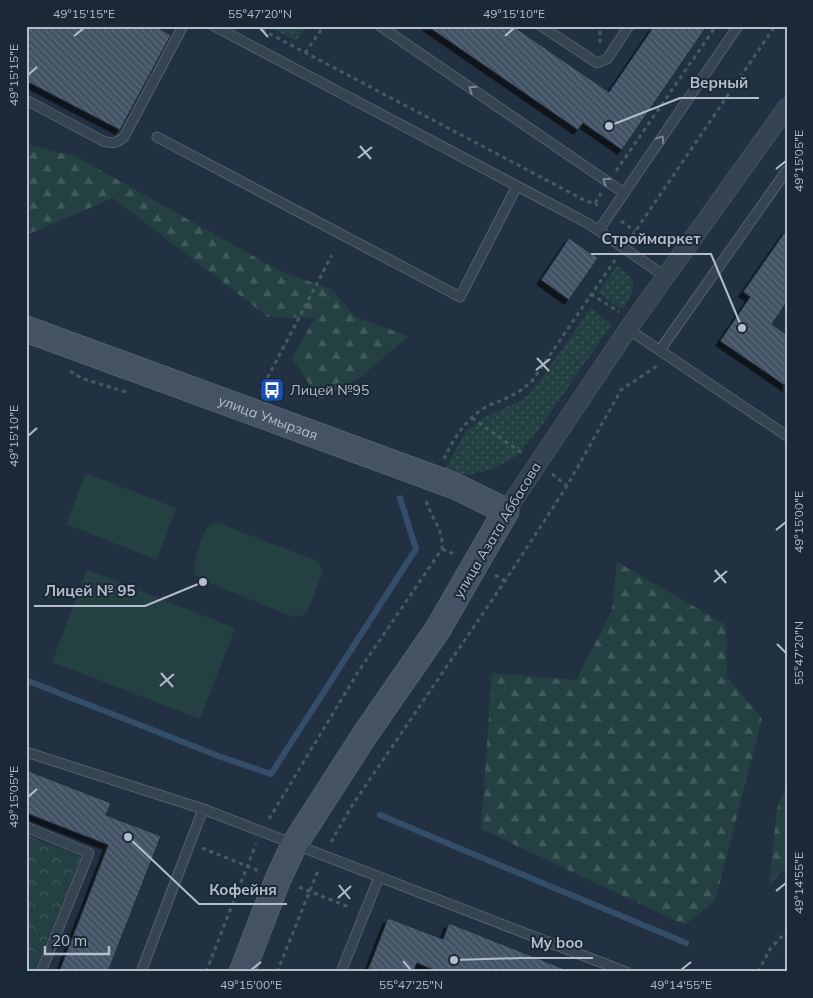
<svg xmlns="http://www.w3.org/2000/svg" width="813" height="998" font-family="Mulish,sans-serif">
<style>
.grass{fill:url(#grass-dots)}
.forest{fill:url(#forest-firs)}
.park{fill:url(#park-crowns)}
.garden{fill:#244042}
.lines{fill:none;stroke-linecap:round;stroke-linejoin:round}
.stream{stroke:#344d69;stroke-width:6}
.building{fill:url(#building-back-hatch);stroke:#1d2a37;filter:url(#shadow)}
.lane-casing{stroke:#54606e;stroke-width:11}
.street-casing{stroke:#54606e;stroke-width:19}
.secondary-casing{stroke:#54606e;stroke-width:27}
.path{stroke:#425d5f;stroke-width:3;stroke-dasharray:4 4;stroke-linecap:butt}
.lane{stroke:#364350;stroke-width:9}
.street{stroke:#364350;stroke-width:18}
.secondary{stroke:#445264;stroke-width:25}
.oneway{stroke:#7b8694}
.ticks{fill:none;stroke:#b3bdcb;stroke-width:2}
.labels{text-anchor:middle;stroke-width:4;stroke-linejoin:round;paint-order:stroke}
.poi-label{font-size:14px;fill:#b3bdcb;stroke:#1b2835;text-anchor:start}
.street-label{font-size:14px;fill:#b3bdcb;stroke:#1b2835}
.leader{fill:none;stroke:#b3bdcb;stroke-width:2}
.callout-dot{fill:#b3bdcb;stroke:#1b2835;stroke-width:2}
.callout-label{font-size:15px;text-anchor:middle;font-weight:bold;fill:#b3bdcb;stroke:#1b2835;stroke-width:4;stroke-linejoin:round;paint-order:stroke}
.neatline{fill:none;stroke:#b3bdcb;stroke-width:2}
.ticks-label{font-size:12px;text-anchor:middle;fill:#b3bdcb}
</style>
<defs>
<pattern id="grass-dots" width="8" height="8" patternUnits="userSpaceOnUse" patternTransform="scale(1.25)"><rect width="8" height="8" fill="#244042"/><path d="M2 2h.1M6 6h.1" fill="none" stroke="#415a5c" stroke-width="1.8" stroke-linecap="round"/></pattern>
<pattern id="forest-firs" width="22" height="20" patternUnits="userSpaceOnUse" patternTransform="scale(1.25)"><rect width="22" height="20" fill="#244042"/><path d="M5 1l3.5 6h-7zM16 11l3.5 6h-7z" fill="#415a5c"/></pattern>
<pattern id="park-crowns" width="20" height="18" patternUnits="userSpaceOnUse" patternTransform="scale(1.25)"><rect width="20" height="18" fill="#244042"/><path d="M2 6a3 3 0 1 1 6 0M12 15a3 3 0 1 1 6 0" fill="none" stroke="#415a5c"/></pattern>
<pattern id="building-back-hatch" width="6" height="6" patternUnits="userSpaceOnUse" patternTransform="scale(1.25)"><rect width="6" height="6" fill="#435365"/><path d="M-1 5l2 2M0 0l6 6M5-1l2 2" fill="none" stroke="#5c6a7a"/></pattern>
<filter id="shadow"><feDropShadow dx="-4.5" dy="4.5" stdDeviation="0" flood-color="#0009"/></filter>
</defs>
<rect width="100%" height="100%" fill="#223141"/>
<!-- grass -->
<g class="grass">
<path d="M269 26H306L296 41Z"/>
<path d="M617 266C640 281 635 290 622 310L598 292Z"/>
<path d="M591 308 612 324 534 436 516 456 493 469 468 475 445 470 465 432 486 416 523 400 536 386Z"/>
</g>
<!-- forest -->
<g class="forest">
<path d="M26 144 77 157 280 271 331 289 355 317 409 336 363 375 320 400 292 358 315 318 268 317 113 198 26 235Z"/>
<path d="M617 562 726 625 727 677 762 719 715 901 685 925 481 829 492 673 576 680 612 611Z"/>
<path d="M787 782V866L769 886 777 809Z"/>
</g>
<!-- park -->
<path class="park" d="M26 835 81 857 34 972H26Z"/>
<!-- garden -->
<g class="garden">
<path d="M86 473 176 508 157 560 66 524Z"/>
<path d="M218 523 315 560 320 565 322 574 308 610 303 615 293 617 200 579 194 574C193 565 202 530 210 525 211 524 217 523 218 523Z"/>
<path d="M87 570 235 628 200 719 52 662Z"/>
</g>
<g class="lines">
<!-- stream -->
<g class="stream">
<path d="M26 680 221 757 271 774 416 549 400 498"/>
<path d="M380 815 686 943"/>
</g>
</g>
<!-- building -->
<g class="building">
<path d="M26 26H155L171 35 120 130 26 81Z"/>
<path d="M427 26H513L609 92 654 26H707L622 150 583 123 578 130Z"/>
<path d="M787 229V302L772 324 787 335V387L720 341 750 297 743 292Z"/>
<path d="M569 238 598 258 569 300 541 280Z"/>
<path d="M26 770 111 803 106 815 161 836 108 972H59L108 845 26 813Z"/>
<path d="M388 918 443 939 449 923 572 972H438L417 963 413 972H367Z"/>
</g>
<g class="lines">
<defs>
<g id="lane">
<path d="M214 26 589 224 666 277"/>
<path d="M380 26 624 193 599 230"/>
<path d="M541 26 597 63 607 59 629 26"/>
<path d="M26 100 103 141C112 144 118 143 124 137L183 26"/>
<path d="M157 137 460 297 517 186"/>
<path d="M624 193 738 26"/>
<path d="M628 329 787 436"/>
<path d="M660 350 787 170"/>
<path d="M26 752 203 809 626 972"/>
<path d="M26 827 89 853 41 972"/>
<path d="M141 972 203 809"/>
<path d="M341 972 379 877"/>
</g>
<path id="street" d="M506 511 628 329 787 107"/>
<g id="secondary">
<path id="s1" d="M26 329 455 486 506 511 438 629 364 736 294 845 278 879 242 972"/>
</g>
</defs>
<!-- lane casing -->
<use href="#lane" class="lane-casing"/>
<!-- street casing -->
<use href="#street" class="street-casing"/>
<!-- secondary casing -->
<use href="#secondary" class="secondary-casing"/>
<!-- path -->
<g class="path">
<path d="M255 26 586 201 598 205"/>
<path d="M600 43V26"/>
<path d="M305 53 324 26"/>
<path d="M616 171 716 26"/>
<path d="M595 203 601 193"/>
<path d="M621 221 635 231"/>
<path d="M632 236 775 26"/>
<path d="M591 294 619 312"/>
<path d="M70 371 81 378 129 393"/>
<path d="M260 392 332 255"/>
<path d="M472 418 522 453"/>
<path d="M444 459C454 437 469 414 492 404 508 398 519 393 532 381L615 260"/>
<path d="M552 474 567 486"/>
<path d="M442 549 456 555"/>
<path d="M495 575 505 581"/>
<path d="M269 819 358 672 442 549C444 529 431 519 426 500"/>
<path d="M331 842 351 807 505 581 567 486 621 390 657 366"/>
<path d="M202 848 259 871"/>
<path d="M299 887 351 908"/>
<path d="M206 972 256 844"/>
<path d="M277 972 319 868"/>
<path d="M758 972 770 949 787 931"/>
</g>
<!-- lane -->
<use href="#lane" class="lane"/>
<!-- street -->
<use href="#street" class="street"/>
<!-- secondary -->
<use href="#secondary" class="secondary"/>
</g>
<!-- one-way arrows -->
<defs><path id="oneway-chevron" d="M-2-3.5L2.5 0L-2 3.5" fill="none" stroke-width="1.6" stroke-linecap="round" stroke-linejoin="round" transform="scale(1.25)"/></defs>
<g class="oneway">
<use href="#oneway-chevron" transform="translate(472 89) rotate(-146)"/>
<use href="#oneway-chevron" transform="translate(661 139) rotate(-56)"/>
<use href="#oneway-chevron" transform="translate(606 181) rotate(-146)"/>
</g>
<!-- ticks -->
<path class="ticks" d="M260 28 268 37M74 36 84 28M505 36 514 28M28 75 37 67M360 146 371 159M358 158 372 147M776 169 786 161M537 358 549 371M536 370 550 359M28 436 37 428M776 530 786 522M715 570 726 583M714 582 727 571M777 644 786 653M161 673 173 687M160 686 174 674M28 797 37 789M339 885 350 899M776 891 786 883M338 898 351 886M403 961 411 970M251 970 261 962M681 970 691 962"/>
<!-- icons -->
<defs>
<symbol id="bus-square" viewBox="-11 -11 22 22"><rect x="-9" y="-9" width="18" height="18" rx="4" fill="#1a4fb4" stroke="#1b2835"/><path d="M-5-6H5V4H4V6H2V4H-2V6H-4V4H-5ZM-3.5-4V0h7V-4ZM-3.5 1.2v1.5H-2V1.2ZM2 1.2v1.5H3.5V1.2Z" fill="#fff"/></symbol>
</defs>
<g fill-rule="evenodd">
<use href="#bus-square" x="258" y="376" width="28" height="28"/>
</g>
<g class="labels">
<!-- poi labels -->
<g class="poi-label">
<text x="290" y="395">Лицей №95</text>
</g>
<!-- street labels -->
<g class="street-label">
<text dy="5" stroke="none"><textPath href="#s1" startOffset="258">улица Умырзая</textPath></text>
<text transform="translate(497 530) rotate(-59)" y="5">улица Азата Аббасова</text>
</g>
</g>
<!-- callouts -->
<path class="leader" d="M609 126L680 98H759M742 328L711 254H591M203 582L145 606H34M128 837L199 904H287M454 960L521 958H593"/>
<g class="callout-dot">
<circle cx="609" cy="126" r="5"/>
<circle cx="742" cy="328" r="5"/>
<circle cx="203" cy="582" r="5"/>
<circle cx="128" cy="837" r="5"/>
<circle cx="454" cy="960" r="5"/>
</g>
<g class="callout-label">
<text x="719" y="88">Верный</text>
<text x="651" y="244">Строймаркет</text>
<text x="90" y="596">Лицей № 95</text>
<text x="243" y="895">Кофейня</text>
<text x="557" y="948">My boo</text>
</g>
<!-- border -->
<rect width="813" height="998" fill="none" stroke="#1b2835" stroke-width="55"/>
<!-- scale -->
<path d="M45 946v8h64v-8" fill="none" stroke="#b3bdcb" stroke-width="2.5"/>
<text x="52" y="946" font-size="15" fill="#b3bdcb" stroke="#1b2835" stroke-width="4" paint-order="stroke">20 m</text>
<rect x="28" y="28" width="758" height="942" class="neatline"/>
<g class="ticks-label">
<text x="84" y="18">49°15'15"E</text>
<text x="260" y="18">55°47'20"N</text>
<text x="514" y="18">49°15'10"E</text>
<text transform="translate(14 75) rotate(-90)" y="4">49°15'15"E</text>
<text transform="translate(799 161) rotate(-90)" y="4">49°15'05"E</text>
<text transform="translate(14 436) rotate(-90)" y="4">49°15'10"E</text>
<text transform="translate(799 522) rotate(-90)" y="4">49°15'00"E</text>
<text transform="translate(799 653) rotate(-90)" y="4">55°47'20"N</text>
<text transform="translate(14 797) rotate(-90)" y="4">49°15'05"E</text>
<text transform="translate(799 883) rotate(-90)" y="4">49°14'55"E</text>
<text x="251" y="989">49°15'00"E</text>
<text x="411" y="989">55°47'25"N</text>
<text x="681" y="989">49°14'55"E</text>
</g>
</svg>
